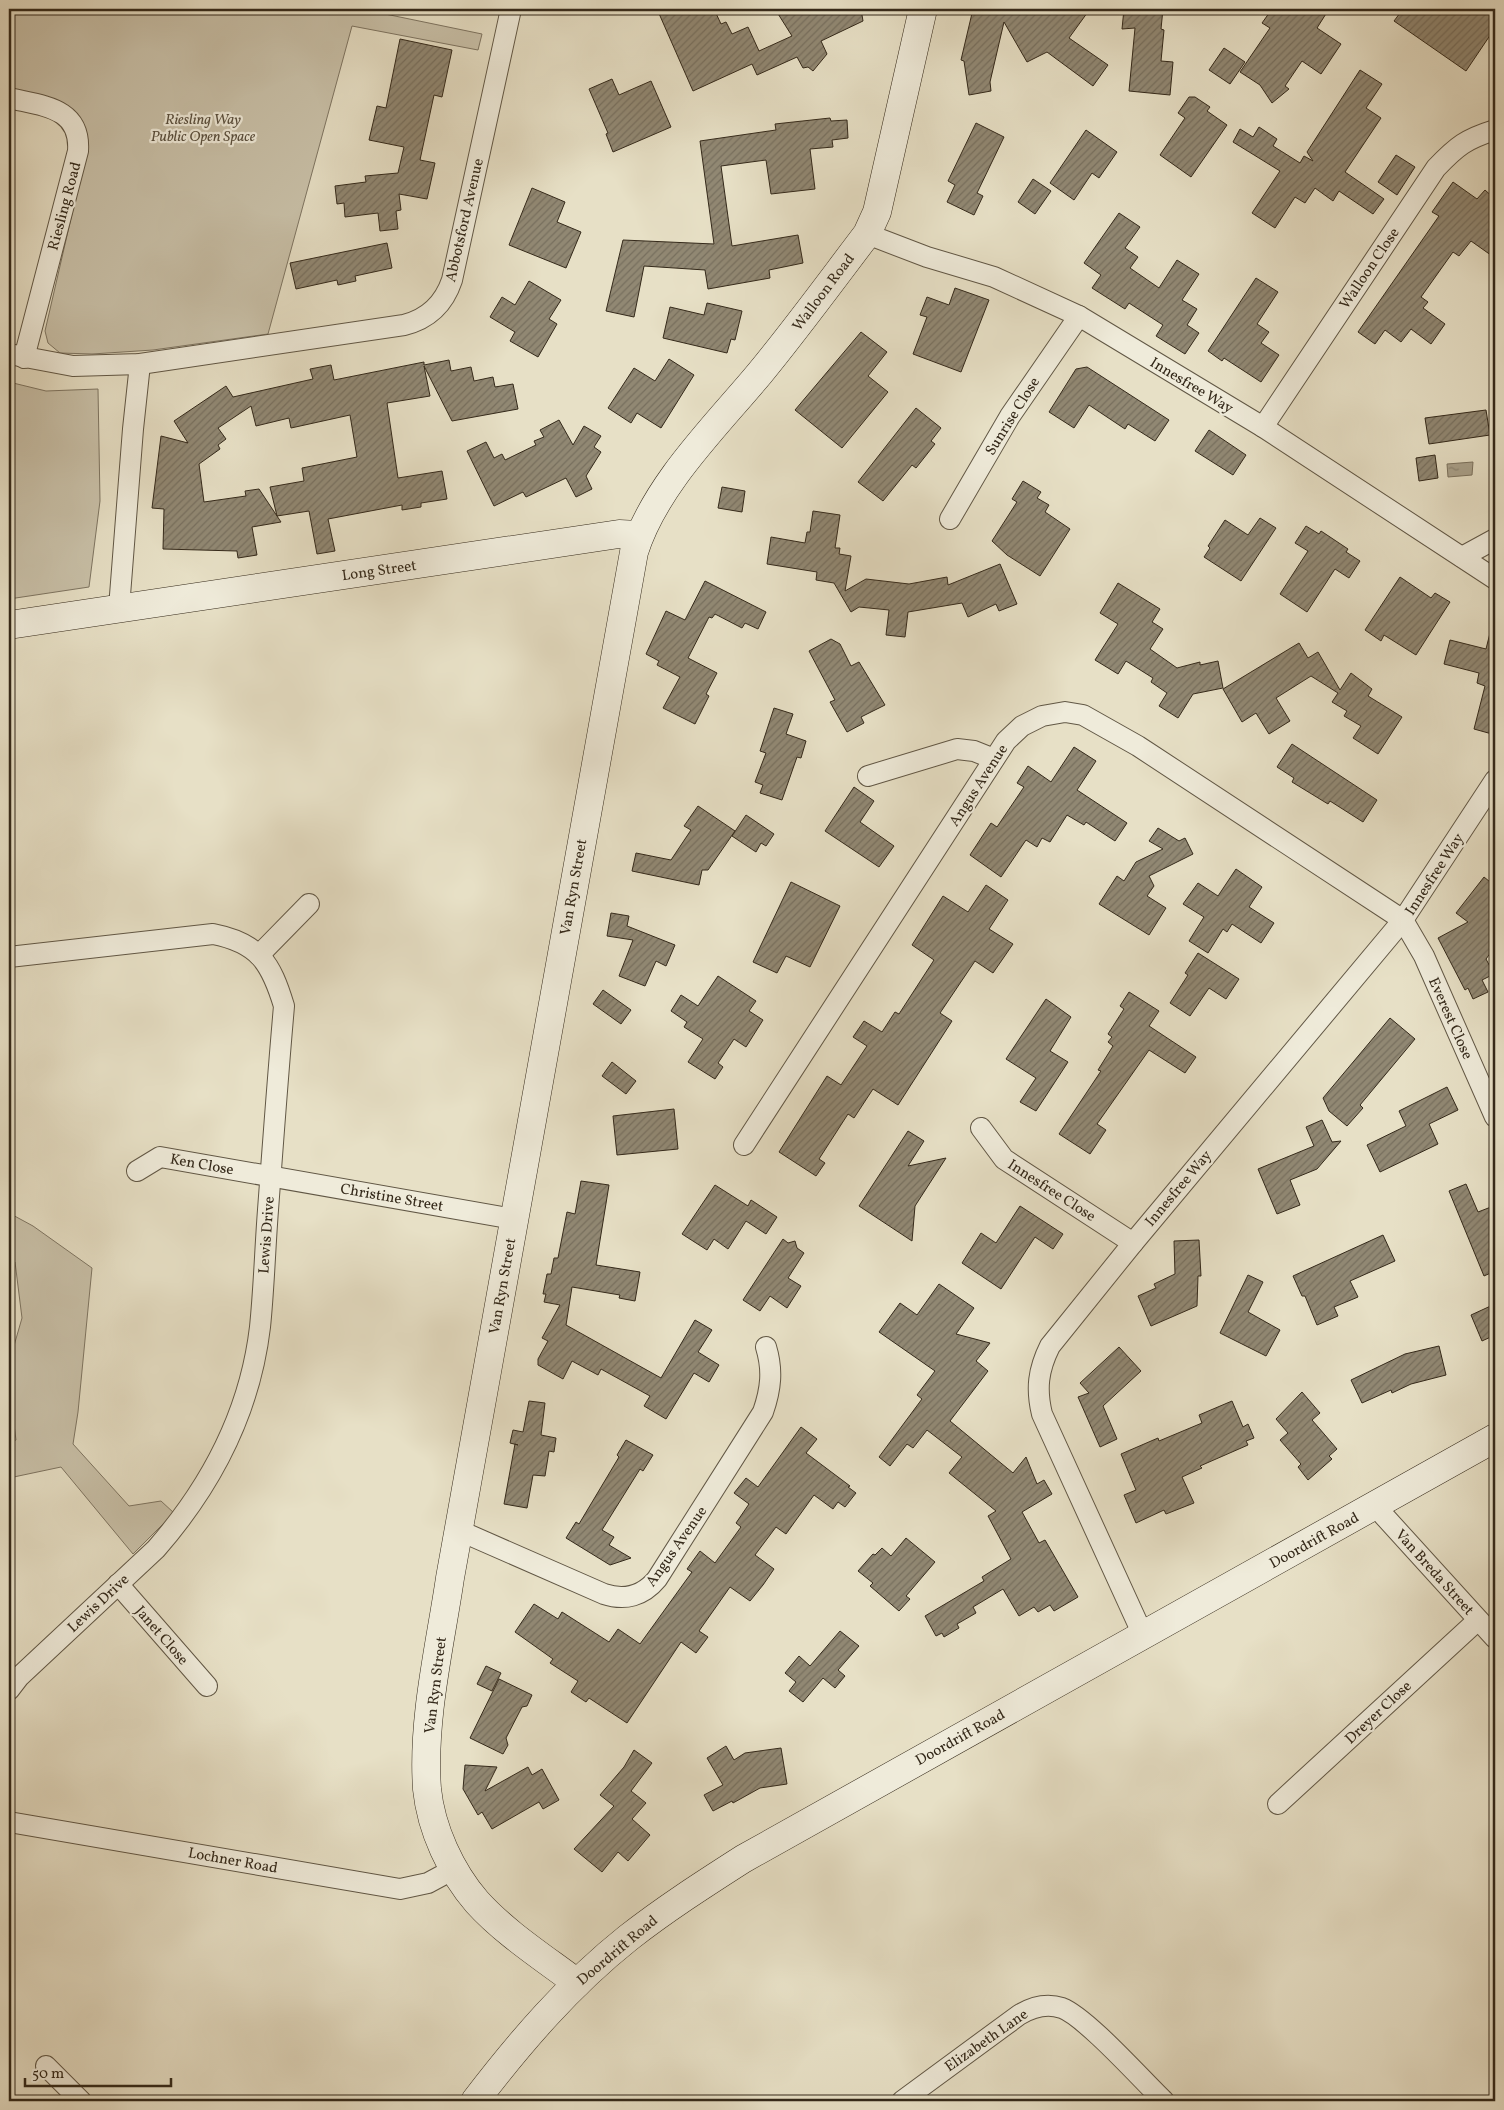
<svg xmlns="http://www.w3.org/2000/svg" width="1504" height="2110" font-family="Vollkorn,serif">
<style>
.park{fill:#c9c1a9;stroke:#7e7562}
.water{fill:url(#water-ripples);stroke:#7b725e}
.building{fill:url(#building-hatch);stroke:#34291a}
.lines{fill:none;stroke-linecap:round;stroke-linejoin:round}
.street-casing{stroke:#615745;stroke-width:22}
.secondary-casing{stroke:#34291a;stroke-width:29}
.street{stroke:#efebda;stroke-width:20}
.secondary{stroke:#efebda;stroke-width:28}
.labels{text-anchor:middle;stroke-width:4.5;stroke-linejoin:round;paint-order:stroke}
.park-label{font-size:15px;font-style:italic;fill:#594f3e;stroke:#efebda}
.street-label{font-size:15px;fill:#34291a;stroke:#efebda}
</style>
<defs>
<pattern id="water-ripples" width="26" height="14" patternUnits="userSpaceOnUse" patternTransform="scale(1.25)"><rect width="26" height="14" fill="#aaa28c"/><path d="M2 4q2-2 4 0t4 0M15 11q2-2 4 0t4 0" fill="none" stroke="#8b8472"/></pattern>
<pattern id="building-hatch" width="6" height="6" patternUnits="userSpaceOnUse" patternTransform="scale(1.25)"><rect width="6" height="6" fill="#918873"/><path d="M-1 1l2-2M0 6l6-6M5 7l2-2" fill="none" stroke="#776f5e"/></pattern>
</defs>
<rect width="100%" height="100%" fill="#e7e0c6"/>
<filter id="stains"><feTurbulence type="fractalNoise" baseFrequency=".004" numOctaves="4"/><feColorMatrix values="0 0 0 0 .2 0 0 0 0 .09 0 0 0 0 .02 0 0 0 .5 -.17"/></filter>
<radialGradient id="worn" r=".72"><stop offset=".6" stop-color="#630" stop-opacity="0"/><stop offset="1" stop-color="#630" stop-opacity=".3"/></radialGradient>
<!-- park -->
<g class="park">
<path d="M9 9H361L482 34 478 50 352 26 268 334 153 350 92 354 60 353 48 343 45 331 87 149 75 112 68 106 60 102 9 89Z"/>
<path d="M9 382 46 391 98 389 100 501 89 587 9 599Z"/>
<path d="M9 1213 33 1226 92 1268 78 1412 73 1444 129 1506 161 1501 174 1513 133 1554 61 1467 9 1478V1443L16 1440 9 1386V1363L22 1318 15 1262 9 1257Z"/>
</g>
<!-- water -->
<path class="water" d="M1473 462 1472 475 1448 477 1447 464Z"/>
<!-- building -->
<g class="building">
<path d="M657 9H714L721 24 726 22 732 34 748 27 759 51 792 36 775 9H861L863 21 821 41 827 54 813 71 808 67 803 68 797 57 757 75 752 64 693 91Z"/>
<path d="M973 9H1090L1069 38 1108 65 1093 86 1047 52 1027 62 1004 22 990 82 991 91 969 95 964 61 961 60Z"/>
<path d="M1124 9H1163L1161 29 1164 30 1161 61 1173 62 1170 95 1129 91 1135 28 1122 29Z"/>
<path d="M1272 9H1329L1317 28 1341 44 1321 74 1302 61 1285 86 1289 89 1272 103 1260 85 1240 72 1270 28 1262 23Z"/>
<path d="M1403 9H1495V28L1466 71 1394 21Z"/>
<path d="M400 39 452 50 442 97 434 95 420 160 435 163 427 199 399 194 401 210 396 211 398 229 380 231 378 213 345 217 344 203 337 204 335 186 366 182 365 176 398 173 404 147 369 140 377 106 386 108Z"/>
<path d="M1224 48 1245 62 1230 84 1209 70Z"/>
<path d="M1360 70 1382 84 1366 108 1381 118 1345 172 1384 199 1373 214 1339 191 1333 201 1315 188 1305 203 1295 197 1275 228 1252 213 1280 171 1233 142 1240 129 1253 137 1259 127 1277 139 1273 146 1300 163 1304 156 1313 161 1307 152Z"/>
<path d="M612 79 619 95 651 81 671 127 613 152 606 134 608 133 589 89Z"/>
<path d="M1189 97H1195L1210 107 1207 111 1227 125 1191 177 1160 155 1185 118 1178 113Z"/>
<path d="M830 118 831 121 847 120 848 138 832 140 833 147 810 149 815 189 771 194 766 160 721 166 732 246 798 235 803 263 769 270 770 278 708 289 705 270 644 266 634 317 606 311 623 240 714 244 700 141 776 130 775 124Z"/>
<path d="M976 123 1004 137 977 193 983 196 974 215 947 202 955 185 948 181Z"/>
<path d="M1086 130 1117 152 1099 178 1092 173 1074 200 1050 183Z"/>
<path d="M1396 155 1415 167 1397 195 1378 182Z"/>
<path d="M1033 179 1051 191 1035 214 1018 202Z"/>
<path d="M1453 182 1477 199 1485 190 1495 199V258L1471 241 1459 256 1453 252 1421 297 1428 302 1423 308 1445 324 1431 344 1411 329 1401 342 1385 330 1375 344 1358 332 1439 216 1432 212Z"/>
<path d="M532 188 565 202 557 222 581 232 566 268 509 245Z"/>
<path d="M1119 213 1140 227 1125 248 1138 257 1130 268 1159 288 1177 260 1199 274 1182 300 1197 309 1187 325 1199 333 1185 354 1156 336 1163 325 1129 303 1125 309 1092 288 1101 275 1084 263Z"/>
<path d="M387 243 392 268 355 276 356 281 338 285 337 280 296 289 290 263Z"/>
<path d="M1256 278 1278 292 1257 324 1269 332 1261 343 1279 355 1261 382 1224 358 1222 361 1208 351Z"/>
<path d="M529 281 561 300 549 319 557 324 538 357 510 341 515 332 490 317 502 297 515 305Z"/>
<path d="M955 288 989 300 961 372 913 354 927 317 920 315 927 297 949 305Z"/>
<path d="M707 303 742 311 735 340 731 339 727 353 663 338 670 307 704 315Z"/>
<path d="M861 332 887 352 868 376 888 392 842 448 795 410Z"/>
<path d="M669 359 694 375 661 428 637 413 631 423 608 408 634 368 655 381Z"/>
<path d="M449 360 451 371 471 367 474 381 493 377 495 387 513 384 518 409 452 421 424 366 430 396 387 403 398 478 442 471 447 499 421 503V507L402 510V505L328 519 335 551 317 554 309 511 277 516 270 487 304 481 302 468 357 457 350 415 291 428 289 418 256 426 251 406 218 428 226 439 218 445 220 449 199 464 204 502 246 496 245 491 259 489 281 522 252 527 257 555 238 558 237 551 163 549 164 509 152 508 161 436 188 443 174 421 226 386 233 397 313 379 310 369 331 365 334 380 424 362V365Z"/>
<path d="M1087 367 1169 420 1155 441 1128 424 1125 429 1089 405 1074 428 1049 412 1076 369Z"/>
<path d="M916 408 941 428 931 441 935 444 916 468 912 465 883 501 858 482Z"/>
<path d="M1486 410 1490 435 1429 444 1425 418Z"/>
<path d="M559 420 573 445 584 426 601 436 594 447 601 452 586 476 592 489 576 497 566 478 526 497 523 492 494 506 467 451 486 442 494 458 502 454 505 460 536 445 534 441 544 437 540 430Z"/>
<path d="M1209 430 1246 455 1233 475 1195 451Z"/>
<path d="M1435 455 1438 478 1419 481 1416 458Z"/>
<path d="M1023 481 1041 492 1037 498 1049 505 1045 512 1070 529 1040 576 1007 555 992 541 1017 502 1012 499Z"/>
<path d="M722 487 745 491 742 512 718 508Z"/>
<path d="M813 511 840 515 835 548H840L839 554 851 556 845 591 866 579 909 584 947 577 948 585 1000 564 1017 604 999 611 996 604 968 617 962 603 908 612 905 637 886 635 889 610 859 607 851 612 834 583 816 580 817 572 767 564 771 537 805 543 807 532H810Z"/>
<path d="M1260 518 1276 528 1241 581 1204 557 1210 548 1208 546 1225 520 1248 535Z"/>
<path d="M1306 526 1319 534 1321 531 1348 549 1346 552 1360 561 1349 578 1335 569 1307 612 1280 594 1308 551 1295 543Z"/>
<path d="M1400 577 1431 598 1435 593 1450 602 1416 655 1384 635 1381 641 1365 630Z"/>
<path d="M705 581 766 612 758 629 745 623 742 628 715 614 712 618 709 617 688 658 717 673 706 694 709 696 695 724 663 708 680 677 657 665 659 661 646 654 666 611 685 620Z"/>
<path d="M1118 583 1160 609 1152 622 1163 629 1150 649 1177 668 1200 662V665L1218 661 1223 688 1193 694 1178 718 1159 706 1167 693 1151 682 1153 678 1126 661 1118 674 1095 660 1118 624 1100 613Z"/>
<path d="M1490 633 1495 634V720L1492 734 1474 729 1485 686 1477 683 1479 673 1444 664 1450 640 1486 649Z"/>
<path d="M831 639 840 644 851 666 859 662 885 705 861 717 864 723 847 732 830 702 835 700 809 651Z"/>
<path d="M1299 643 1308 658 1318 652 1340 690 1351 673 1372 689 1368 696 1402 717 1378 754 1353 738 1361 726 1344 716 1347 711 1332 702 1338 693 1311 676 1276 698 1290 721 1269 734 1256 713 1242 722 1223 689Z"/>
<path d="M774 708 793 714 786 734 806 741 801 758 797 757 782 800 760 793 763 785 755 782 766 753 760 751Z"/>
<path d="M1292 744 1377 800 1363 822 1330 801 1328 804 1292 782 1294 778 1277 767Z"/>
<path d="M1074 747 1096 761 1077 790 1127 823 1115 841 1086 822 1084 825 1067 815 1050 842 1042 838 1037 847 1026 840 1001 877 970 855 991 823 997 827 1024 787 1017 783 1028 766 1051 782Z"/>
<path d="M854 787 874 801 860 822 894 846 879 867 825 831Z"/>
<path d="M698 806 735 831 708 870H702L699 885 632 871 636 853 671 860 691 830 684 826Z"/>
<path d="M746 815 774 834 766 846 761 843 756 852 732 836Z"/>
<path d="M1158 828 1179 841 1185 838 1193 854 1149 876 1154 886 1147 896 1166 908 1149 935 1099 904 1117 876 1124 881 1136 862 1163 849 1149 841Z"/>
<path d="M1236 869 1262 887 1249 907 1274 923 1261 943 1232 924 1227 932 1223 929 1208 953 1189 941 1204 917 1183 904 1198 883 1218 896Z"/>
<path d="M1484 877 1495 886V947L1486 959 1494 974 1482 980 1488 992 1473 999 1468 988 1465 990 1438 938 1468 922 1456 913Z"/>
<path d="M791 882 840 906 810 967 786 956 777 973 753 962Z"/>
<path d="M986 885 1008 900 989 929 1013 944 993 973 975 961 940 1013 952 1021 898 1105 873 1089 854 1118 848 1114 819 1159 825 1163 816 1176 779 1152 827 1076 841 1085 867 1046 853 1037 864 1021 882 1032 895 1012 899 1014 934 960 912 945 943 896 968 912Z"/>
<path d="M611 913 629 916 627 926 675 945 666 966 656 961 645 986 619 976 633 940 607 936Z"/>
<path d="M1198 953 1239 979 1226 999 1209 988 1190 1016 1170 1003 1188 975 1185 973Z"/>
<path d="M718 976 756 1001 749 1011 763 1020 746 1047 734 1039 718 1063 723 1067 715 1079 688 1062 703 1039 684 1027 687 1022 671 1011 681 995 698 1006Z"/>
<path d="M603 990 631 1010 621 1024 593 1004Z"/>
<path d="M1129 992 1159 1011 1149 1026 1196 1057 1185 1073 1149 1050 1097 1124 1106 1130 1090 1154 1059 1134 1101 1071 1098 1070 1113 1046 1108 1042 1112 1037 1108 1034 1124 1009 1120 1006Z"/>
<path d="M1046 999 1071 1017 1050 1051 1068 1062 1036 1111 1020 1102 1036 1078 1006 1059Z"/>
<path d="M1390 1018 1415 1039 1360 1105 1363 1108 1347 1126 1329 1111 1323 1098Z"/>
<path d="M612 1062 636 1081 626 1094 602 1076Z"/>
<path d="M1447 1087 1458 1110 1429 1124 1438 1144 1380 1172 1367 1145 1406 1126 1399 1111Z"/>
<path d="M674 1109 678 1149 617 1155 613 1116Z"/>
<path d="M1322 1120 1332 1142 1341 1141 1317 1169 1290 1180 1300 1205 1277 1214 1258 1169 1314 1146 1306 1127Z"/>
<path d="M908 1131 924 1141 908 1166 946 1158 915 1206 912 1241 859 1206Z"/>
<path d="M581 1181 609 1185 596 1265 640 1272 635 1301 619 1298 620 1295 572 1287 566 1325 661 1378 695 1320 712 1330 698 1352 719 1365 709 1382 694 1373 666 1419 644 1406 650 1396 601 1369 598 1375 572 1361 563 1379 538 1365V1359L548 1341 542 1338 560 1305 544 1302 546 1294H543L547 1274H551L554 1258H558L567 1212 575 1214Z"/>
<path d="M1466 1184 1478 1212 1491 1207 1495 1217V1271L1484 1276 1449 1191Z"/>
<path d="M715 1185 748 1206 751 1200 777 1217 766 1234 746 1221 728 1249 714 1239 707 1250 682 1234Z"/>
<path d="M1020 1206 1063 1234 1053 1249 1035 1237 1001 1289 962 1263 981 1233 996 1243Z"/>
<path d="M1383 1235 1395 1261 1350 1281 1358 1297 1334 1307 1338 1316 1317 1325 1305 1296H1302L1293 1276Z"/>
<path d="M783 1239 788 1243 795 1241 797 1248 804 1253 788 1278 801 1286 787 1308 770 1296 760 1311 743 1300Z"/>
<path d="M1199 1240 1201 1276H1198L1197 1306 1151 1326 1138 1296 1156 1288 1154 1284 1175 1274 1174 1241Z"/>
<path d="M1248 1275 1263 1282 1248 1312 1280 1330 1266 1356 1220 1333Z"/>
<path d="M939 1284 974 1308 956 1334 990 1343 976 1361 988 1371 950 1421 1013 1473 1026 1457 1037 1484 1044 1480 1052 1494 1022 1512 1039 1543 1045 1540 1078 1597 1054 1611 1050 1605 1038 1612 1034 1607 1019 1616 1003 1589 973 1607 976 1613 957 1624 959 1628 944 1637 942 1633 936 1636 925 1616 984 1581 982 1577 1011 1559 988 1516 996 1511 949 1473 962 1457 927 1430 913 1448 907 1444 890 1466 879 1457 922 1399 917 1395 935 1371 879 1332 900 1303 917 1315Z"/>
<path d="M1495 1304V1335L1482 1341 1471 1315Z"/>
<path d="M1439 1346 1446 1375 1411 1384 1392 1393 1391 1390 1362 1403 1351 1380 1405 1354Z"/>
<path d="M1119 1347 1141 1371 1103 1406 1117 1439 1100 1447 1078 1397 1089 1393 1080 1383Z"/>
<path d="M1302 1392 1320 1413 1312 1420 1337 1449 1329 1456 1332 1459 1308 1480 1298 1467 1301 1464 1280 1440 1288 1433 1276 1419Z"/>
<path d="M529 1401 545 1403 541 1435 556 1438 554 1452 549 1451 545 1476 533 1475 527 1508 504 1504 515 1444 518 1445 510 1443 513 1430 523 1432Z"/>
<path d="M1232 1401 1243 1427 1248 1424 1254 1438 1246 1441 1248 1445 1200 1466 1202 1468 1182 1477 1194 1503 1166 1514 1164 1510 1136 1523 1124 1495 1136 1490 1121 1454 1158 1438 1159 1441 1202 1423 1199 1415Z"/>
<path d="M801 1427 817 1439 806 1453 850 1486 848 1487 856 1493 845 1507 838 1502 833 1509 814 1495 786 1534 776 1527 755 1555 774 1569 763 1585 750 1601 730 1587 699 1631 708 1637 696 1653 681 1642 627 1723 589 1698 586 1702 571 1692 578 1681 550 1663 553 1659 515 1632 534 1604 558 1619 562 1612 609 1642 618 1629 640 1644 692 1572 687 1569 700 1551 715 1563 741 1527 736 1523 749 1504 734 1493 746 1478 758 1487Z"/>
<path d="M626 1440 653 1455 643 1471 640 1469 602 1530 614 1537 609 1545 631 1558 610 1565 566 1538 576 1522 579 1524 619 1457 617 1455Z"/>
<path d="M906 1538 935 1562 906 1596 910 1599 899 1611 870 1586 873 1583 858 1571 873 1554 875 1555 882 1548 891 1556Z"/>
<path d="M840 1631 859 1646 838 1670 845 1676 835 1688 823 1678 803 1702 789 1691 796 1682 785 1673 799 1656 810 1666Z"/>
<path d="M486 1666 501 1673 492 1691 477 1684Z"/>
<path d="M499 1679 532 1695 527 1706 522 1707 506 1738 508 1745 503 1754 470 1738Z"/>
<path d="M726 1746 734 1760 745 1753 781 1748 787 1784 760 1788 733 1803 732 1801 713 1811 704 1795 723 1785 707 1758Z"/>
<path d="M634 1750 652 1763 631 1791 646 1803 632 1819 650 1835 628 1861 618 1852 602 1872 574 1849 614 1806 600 1795 624 1767Z"/>
<path d="M465 1765 497 1767 485 1791 528 1767 532 1775 542 1769 559 1800 543 1809 539 1802 492 1829 482 1812 478 1815 463 1789Z"/>
</g>
<g class="lines">
<defs>
<g id="street">
<path d="M9 98C42 106 81 107 78 151L24 358"/>
<path d="M867 234 927 257 994 277 1079 316 1263 427 1495 579"/>
<path d="M9 354 73 366 140 364 404 325C428 319 444 304 452 280L511 9"/>
<path d="M1263 427 1436 168C1457 146 1466 139 1495 130"/>
<path d="M950 519 1010 416 1079 316"/>
<path d="M1462 557 1495 539"/>
<path d="M119 608 133 429 140 364"/>
<path d="M868 776 957 749 974 751 994 759"/>
<path d="M259 955 309 904"/>
<path d="M9 957 213 934C259 943 271 963 284 1006 278 1074 273 1142 268 1210 265 1249 264 1288 260 1327 250 1412 211 1486 156 1549L19 1677 9 1690"/>
<path d="M981 1128 1004 1159 1133 1243"/>
<path d="M744 1145 1006 741 1022 726 1042 716 1065 712 1083 715 1138 746 1403 920 1424 956 1495 1117"/>
<path d="M137 1171 160 1157 514 1219"/>
<path d="M1375 1506 1495 1638"/>
<path d="M458 1530 604 1594C625 1601 643 1596 657 1579L763 1412C771 1389 773 1370 766 1347"/>
<path d="M118 1584 207 1686"/>
<path d="M1143 1635 1042 1414C1036 1389 1038 1370 1050 1346L1133 1243 1403 920 1495 780"/>
<path d="M1278 1804 1478 1620"/>
<path d="M9 1822 400 1889 428 1883 454 1869"/>
<path d="M46 2066 81 2101"/>
<path d="M902 2101 1019 2015C1032 2007 1047 2003 1062 2008 1086 2017 1143 2081 1164 2101"/>
</g>
<g id="secondary">
<path d="M9 625 619 534 639 535"/>
<path d="M577 1983C544 1958 505 1933 477 1902 451 1872 431 1829 427 1789 422 1719 440 1646 450 1578L634 552C655 485 716 426 760 373 797 328 832 280 867 234L877 212 923 9"/>
<path d="M475 2101C520 2042 569 1985 628 1938 665 1909 704 1884 743 1859L1495 1438"/>
</g>
</defs>
<!-- street casing -->
<use href="#street" class="street-casing"/>
<!-- secondary casing -->
<use href="#secondary" class="secondary-casing"/>
<!-- street -->
<use href="#street" class="street"/>
<!-- secondary -->
<use href="#secondary" class="secondary"/>
</g>
<g class="labels">
<!-- park labels -->
<g class="park-label">
<text x="203" y="124">Riesling Way<tspan x="203" dy="17">Public Open Space</tspan></text>
</g>
<!-- street labels -->
<g class="street-label">
<text transform="translate(64 206) rotate(-75)" y="5">Riesling Road</text>
<text transform="translate(464 220) rotate(-77)" y="5">Abbotsford Avenue</text>
<text transform="translate(1369 268) rotate(-56)" y="5">Walloon Close</text>
<text transform="translate(823 292) rotate(-53)" y="5">Walloon Road</text>
<text transform="translate(1192 385) rotate(31)" y="5">Innesfree Way</text>
<text transform="translate(1012 416) rotate(-58)" y="5">Sunrise Close</text>
<text transform="translate(379 570) rotate(-8)" y="5">Long Street</text>
<text transform="translate(978 785) rotate(-57)" y="5">Angus Avenue</text>
<text transform="translate(1434 874) rotate(-57)" y="5">Innesfree Way</text>
<text transform="translate(573 887) rotate(-80)" y="5">Van Ryn Street</text>
<text transform="translate(1451 1018) rotate(66)" y="5">Everest Close</text>
<text transform="translate(202 1164) rotate(10)" y="5">Ken Close</text>
<text transform="translate(1178 1188) rotate(-50)" y="5">Innesfree Way</text>
<text transform="translate(1052 1190) rotate(33)" y="5">Innesfree Close</text>
<text transform="translate(392 1197) rotate(10)" y="5">Christine Street</text>
<text transform="translate(266 1235) rotate(-86)" y="5">Lewis Drive</text>
<text transform="translate(502 1286) rotate(-80)" y="5">Van Ryn Street</text>
<text transform="translate(1314 1540) rotate(-29)" y="5">Doordrift Road</text>
<text transform="translate(676 1546) rotate(-55)" y="5">Angus Avenue</text>
<text transform="translate(1435 1572) rotate(48)" y="5">Van Breda Street</text>
<text transform="translate(98 1603) rotate(-43)" y="5">Lewis Drive</text>
<text transform="translate(162 1635) rotate(49)" y="5">Janet Close</text>
<text transform="translate(435 1685) rotate(-83)" y="5">Van Ryn Street</text>
<text transform="translate(1378 1712) rotate(-43)" y="5">Dreyer Close</text>
<text transform="translate(960 1737) rotate(-29)" y="5">Doordrift Road</text>
<text transform="translate(233 1860) rotate(10)" y="5">Lochner Road</text>
<text transform="translate(617 1950) rotate(-40)" y="5">Doordrift Road</text>
<text transform="translate(986 2040) rotate(-35)" y="5">Elizabeth Lane</text>
</g>
</g>
<!-- margin -->
<rect width="1504" height="2110" fill="none" stroke="#e7e0c6" stroke-width="30"/>
<rect x="10" y="10" width="1484" height="2090" fill="none" stroke="#34291a" stroke-width="2.5"/>
<rect x="15" y="15" width="1474" height="2080" fill="none" stroke="#34291a"/>
<!-- scale -->
<path d="M25 2078v8h146v-8" fill="none" stroke="#34291a" stroke-width="2.5"/>
<text x="32" y="2078" font-size="15" fill="#34291a" stroke="#efebda" stroke-width="4" paint-order="stroke">50 m</text>
<rect width="100%" height="100%" filter="url(#stains)"/>
<rect width="100%" height="100%" fill="url(#worn)"/>
</svg>
